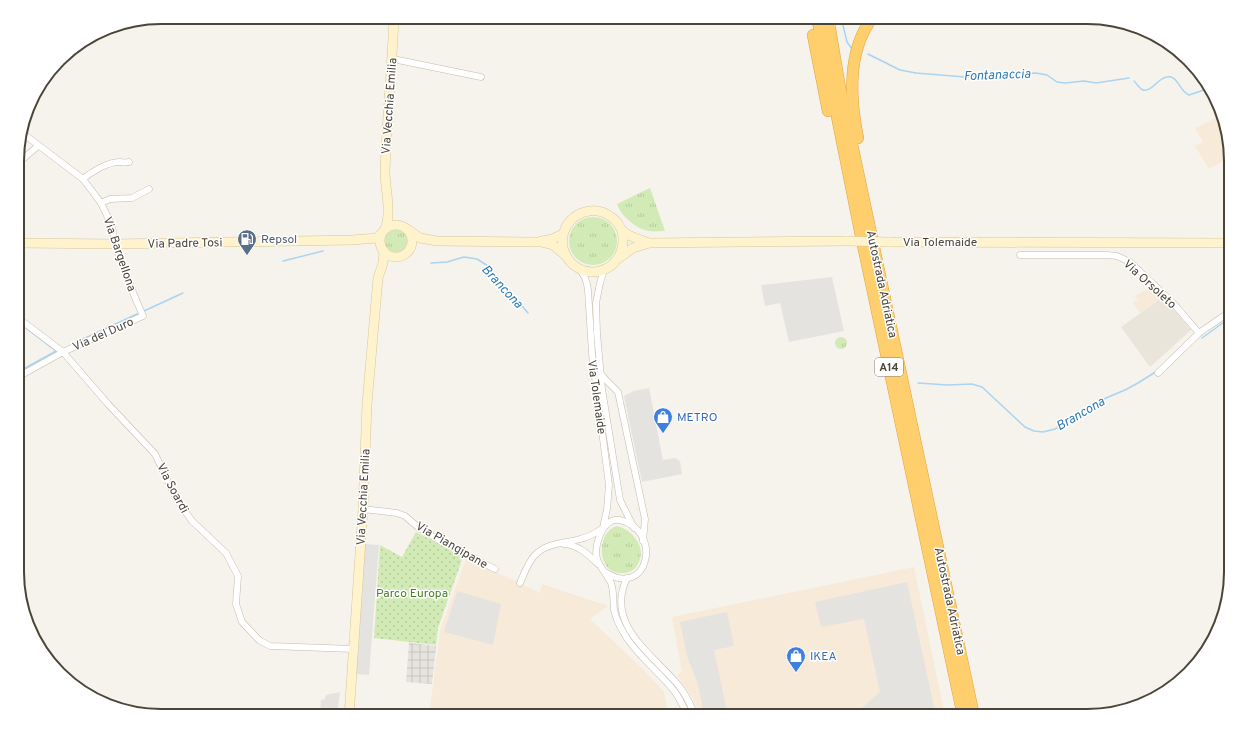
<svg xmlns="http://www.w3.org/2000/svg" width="1248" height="733" font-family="Overpass,sans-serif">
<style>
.residential{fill:#eae5da}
.commercial{fill:#f7ead8}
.industrial{fill:url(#industrial-grid)}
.grass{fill:url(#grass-tufts)}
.park{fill:url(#park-dots)}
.parking{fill:#e5e3e0}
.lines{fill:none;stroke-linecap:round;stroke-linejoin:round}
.stream{stroke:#a9d4f2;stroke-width:1.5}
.street-casing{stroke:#c2bbae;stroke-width:7}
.secondary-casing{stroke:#d6c79b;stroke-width:10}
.highway-casing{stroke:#e0a43c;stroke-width:12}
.street{stroke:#fff;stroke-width:6}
.secondary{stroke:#fff3cd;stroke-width:9}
.highway{stroke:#ffcf6e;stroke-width:11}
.secondary-bridge-casing{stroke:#d6c79b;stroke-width:10;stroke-linecap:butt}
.secondary-bridge{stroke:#fff3cd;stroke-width:9}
.labels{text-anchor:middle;stroke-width:3;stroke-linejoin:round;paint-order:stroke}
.shield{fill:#fff;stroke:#817c74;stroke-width:1}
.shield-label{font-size:11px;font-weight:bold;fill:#4b4439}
.street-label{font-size:12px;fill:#4b4439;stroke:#fff}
.service-label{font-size:12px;fill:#4e5e75;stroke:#fff;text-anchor:start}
.shop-label{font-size:12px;fill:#366cbe;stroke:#fff;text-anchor:start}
.park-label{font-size:12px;fill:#4a7f2a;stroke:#fff}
.water-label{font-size:13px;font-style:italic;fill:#2e7ab2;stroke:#fff}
.rim{fill:none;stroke:#4b4439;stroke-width:2}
</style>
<defs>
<pattern id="industrial-grid" width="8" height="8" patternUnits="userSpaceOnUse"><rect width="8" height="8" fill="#e6e2dd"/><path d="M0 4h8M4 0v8" fill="none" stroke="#c7c3be"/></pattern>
<pattern id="grass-tufts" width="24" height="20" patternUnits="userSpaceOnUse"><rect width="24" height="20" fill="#d2eab5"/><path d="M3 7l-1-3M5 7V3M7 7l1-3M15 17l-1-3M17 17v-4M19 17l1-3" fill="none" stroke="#b6ca9c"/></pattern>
<pattern id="park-dots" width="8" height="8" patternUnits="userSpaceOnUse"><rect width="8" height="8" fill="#d2eab5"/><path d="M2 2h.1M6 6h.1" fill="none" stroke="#b6ca9c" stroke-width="1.8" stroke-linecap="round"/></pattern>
</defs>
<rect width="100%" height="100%" fill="#f6f3ec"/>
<!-- residential -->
<path class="residential" d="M1163 297 1191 330 1150 367 1121 327Z"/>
<!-- commercial -->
<g class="commercial">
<path d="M1220 116 1231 151V157L1209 169 1195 146 1203 142 1195 128Z"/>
<path d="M1152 286 1163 297 1140 313 1133 302 1138 300 1135 296Z"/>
<path d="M466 559 520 583 540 593 542 584 608 606 590 619 644 670 664 692 669 716H429L440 630Z"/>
<path d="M914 567 945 716H701L692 697 677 675 682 672 672 617Z"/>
</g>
<!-- industrial -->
<path class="industrial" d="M409 643 436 646 432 684 406 682Z"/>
<!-- grass -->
<g class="grass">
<path d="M650 188 665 231C660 231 654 232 649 231 636 229 621 216 617 204Z"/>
<circle cx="593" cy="241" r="24"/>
<circle cx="396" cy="241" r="11"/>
<circle cx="841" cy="343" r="6"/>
<path d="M617 526C634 530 649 551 636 567 633 571 628 573 622 573 597 575 595 532 617 526Z"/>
</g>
<!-- park -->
<path class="park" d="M416 532 463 557 438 628 436 645 374 638 380 545 402 557Z"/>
<!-- parking -->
<g class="parking">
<path d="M832 277 844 331 789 342 780 303 765 306 761 285Z"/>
<path d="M649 388 663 460 675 458 680 461 682 474 642 482 624 396 634 391Z"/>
<path d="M365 544 379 545 369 675 355 674Z"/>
<path d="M907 582 936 716H853L880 692 864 619 821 627 815 602Z"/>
<path d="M457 591 501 604 493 645 444 632Z"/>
<path d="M727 612 734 646 714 650 728 716H704L698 684 688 659 680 622Z"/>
<path d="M340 692 337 716H320L321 699 324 700 326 695Z"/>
</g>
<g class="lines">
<!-- stream -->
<g class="stream">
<path d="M841 17 847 42 852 49"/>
<path d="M868 54 900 70 916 73 965 77 1036 73 1047 75 1057 82 1065 83 1084 81 1096 83 1129 78"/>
<path d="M1134 81C1137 84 1140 89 1143 90 1152 93 1160 74 1171 77 1179 79 1180 92 1189 95L1207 89H1211"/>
<path d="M283 261 323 251"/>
<path d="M431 263 447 262 464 257 477 259 488 266 528 313"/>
<path d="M144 311 183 293"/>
<path d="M18 322 56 351 18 372"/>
<path d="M1202 338 1231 317"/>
<path d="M81 340 137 314"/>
<path d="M918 383 948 385 972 384 982 387 1025 427 1034 431 1043 432 1055 429 1106 398 1125 390 1138 383 1157 371"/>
</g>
<defs>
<g id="street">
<path d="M393 59 481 77"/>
<path d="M18 163 38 146"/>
<path d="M83 179C91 172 108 162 119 162 123 162 125 163 129 162"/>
<path d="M101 203 110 199 132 198 149 189"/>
<path d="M1020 255H1107L1117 256 1130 262 1173 303 1199 333"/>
<path d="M604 270 600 283 596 303 597 333 602 389 620 500 634 528"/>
<path d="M18 318 63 352 108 404 155 454 177 500 192 521 226 553 238 576 236 604 242 622 259 640 270 646 354 649"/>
<path d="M1158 373 1199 333 1231 311"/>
<path d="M601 374 605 379 618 392 645 519 643 541"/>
<path d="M18 377 63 352 143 316 134 295 115 244 112 226 101 203 83 179 21 132"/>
<path d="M363 509 397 513 405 516 419 528 440 541 495 569"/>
<path d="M564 544C578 545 588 554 598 564"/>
<path d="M605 572C648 600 664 531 620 520 610 518 603 527 600 535 596 545 594 558 601 567 604 572 608 577 611 583 614 591 613 601 614 610 616 619 620 627 625 635 638 657 660 672 675 692 680 699 684 708 688 716"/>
<path d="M627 578C604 625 654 655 679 686 686 695 691 705 695 716"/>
<path d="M520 583C524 574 528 562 535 555 548 542 564 544 580 539 589 537 596 533 603 528L607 509 609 485 592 354 588 290C587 282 585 275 579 269"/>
</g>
<g id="secondary">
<circle cx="396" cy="241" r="16"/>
<path d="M385 229C392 211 385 190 385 171 387 119 392 68 394 17"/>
<path d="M407 229 420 238 437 241 538 242 552 239 563 234"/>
<path d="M622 230C631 275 575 288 563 248 561 238 564 227 571 220 579 212 591 209 602 212 608 214 613 218 617 222 619 225 620 228 622 230 628 237 641 240 649 243"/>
<path d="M541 242 553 245 565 255"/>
<path d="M888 242 1231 243"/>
<path d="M18 243 115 244 352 240 377 238 380 235"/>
<path d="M619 258 633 248 649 243 847 241"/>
<path d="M349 716 363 509 367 404 378 278 383 263 384 251"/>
</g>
<g id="highway">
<path d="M817 17 860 231 963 716"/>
<path d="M828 17 840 88 974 716"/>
<path d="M813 35 828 111"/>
<path d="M858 138C850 99 847 50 873 17"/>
</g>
</defs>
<!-- street casing -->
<use href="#street" class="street-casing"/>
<!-- secondary casing -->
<use href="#secondary" class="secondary-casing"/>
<!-- highway casing -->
<use href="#highway" class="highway-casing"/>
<!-- street -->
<use href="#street" class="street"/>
<!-- secondary -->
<use href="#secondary" class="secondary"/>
<!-- highway -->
<use href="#highway" class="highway"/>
<defs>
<path id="secondary-bridge" d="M847 241 888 242"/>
</defs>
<!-- secondary-bridge casing -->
<use href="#secondary-bridge" class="secondary-bridge-casing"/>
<!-- secondary-bridge -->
<use href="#secondary-bridge" class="secondary-bridge"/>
</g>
<!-- icons -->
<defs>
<symbol id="fuel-pin" viewBox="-11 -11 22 30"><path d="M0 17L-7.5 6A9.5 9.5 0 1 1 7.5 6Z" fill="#5c6f8a" stroke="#fff"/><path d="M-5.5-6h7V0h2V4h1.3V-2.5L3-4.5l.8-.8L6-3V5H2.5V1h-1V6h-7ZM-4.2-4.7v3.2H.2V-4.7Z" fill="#fff"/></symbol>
<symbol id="shop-pin" viewBox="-11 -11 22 30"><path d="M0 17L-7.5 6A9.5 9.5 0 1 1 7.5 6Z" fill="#3f7fe0" stroke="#fff"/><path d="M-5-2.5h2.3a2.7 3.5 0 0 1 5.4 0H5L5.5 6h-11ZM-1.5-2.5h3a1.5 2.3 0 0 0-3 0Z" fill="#fff"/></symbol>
</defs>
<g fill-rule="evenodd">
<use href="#fuel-pin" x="236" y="228" width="22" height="30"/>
<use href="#shop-pin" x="652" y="406" width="22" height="30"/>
<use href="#shop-pin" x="785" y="645" width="22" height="30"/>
</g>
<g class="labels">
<!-- shield labels -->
<rect class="shield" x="875" y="358" width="28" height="18" rx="3"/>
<g class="shield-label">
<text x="889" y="371">A14</text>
</g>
<!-- street labels -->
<g class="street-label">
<text transform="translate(389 106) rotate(-86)" y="4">Via Vecchia Emilia</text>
<text x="940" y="246">Via Tolemaide</text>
<text transform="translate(185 243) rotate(-1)" y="4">Via Padre Tosi</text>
<text transform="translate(120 254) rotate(71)" y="4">Via Bargellona</text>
<text transform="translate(882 284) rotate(78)" y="4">Autostrada Adriatica</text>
<text transform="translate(1150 284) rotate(42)" y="4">Via Orsoleto</text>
<text transform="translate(103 334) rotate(-24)" y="4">Via del Duro</text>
<text transform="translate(597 397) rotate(82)" y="4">Via Tolemaide</text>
<text transform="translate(173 488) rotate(62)" y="4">Via Soardi</text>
<text transform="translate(363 497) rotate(-87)" y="4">Via Vecchia Emilia</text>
<text transform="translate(452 545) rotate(30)" y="4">Via Piangipane</text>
<text transform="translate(950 601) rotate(78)" y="4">Autostrada Adriatica</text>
</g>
<!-- service labels -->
<g class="service-label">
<text x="261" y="243">Repsol</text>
</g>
<!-- shop labels -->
<g class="shop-label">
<text x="677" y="421">METRO</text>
<text x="810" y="660">IKEA</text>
</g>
<!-- park labels -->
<g class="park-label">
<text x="412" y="597">Parco Europa</text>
</g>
<!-- water labels -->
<g class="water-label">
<text transform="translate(997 74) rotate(-2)" y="5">Fontanaccia</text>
<text transform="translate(503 286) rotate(47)" y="5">Brancona</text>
<text transform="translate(1080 413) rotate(-30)" y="5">Brancona</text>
</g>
</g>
<!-- crop -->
<path d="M0 0H1248V733H0ZM161 24H1087A137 137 0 0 1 1224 161V572A137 137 0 0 1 1087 709H161A137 137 0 0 1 24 572V161A137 137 0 0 1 161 24Z" fill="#fff" fill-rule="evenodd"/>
<path class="rim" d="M161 24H1087A137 137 0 0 1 1224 161V572A137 137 0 0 1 1087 709H161A137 137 0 0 1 24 572V161A137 137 0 0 1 161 24Z"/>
</svg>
